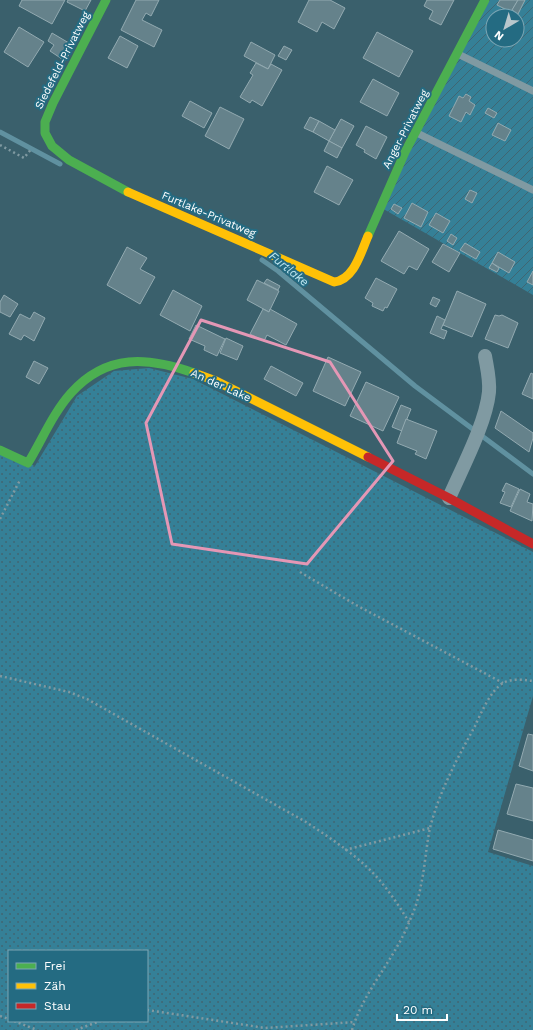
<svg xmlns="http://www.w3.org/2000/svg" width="533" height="1030" font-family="'Work Sans',sans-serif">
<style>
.grass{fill:url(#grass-dots);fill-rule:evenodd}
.garden{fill:url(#garden-furrows);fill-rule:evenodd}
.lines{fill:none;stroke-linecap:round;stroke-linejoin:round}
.stream{stroke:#6091a0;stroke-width:5}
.building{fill:#65828b;stroke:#93aab1}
.path{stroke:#809aa2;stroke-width:2.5;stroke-dasharray:2 3;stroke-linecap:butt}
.lane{stroke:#809aa2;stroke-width:7}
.street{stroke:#809aa2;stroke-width:14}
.fast{stroke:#4caf50;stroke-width:9}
.slow{stroke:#ffc107;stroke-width:9}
.jam{stroke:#c62828;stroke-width:9}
.marked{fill:none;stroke:#e497b5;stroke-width:3;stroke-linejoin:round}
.labels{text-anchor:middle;stroke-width:4;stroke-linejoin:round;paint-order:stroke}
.street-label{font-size:11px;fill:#fff;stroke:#246b82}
.water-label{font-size:12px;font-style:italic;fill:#bfe6f1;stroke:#246b82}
</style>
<defs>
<pattern id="grass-dots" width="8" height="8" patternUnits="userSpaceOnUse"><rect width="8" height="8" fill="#358097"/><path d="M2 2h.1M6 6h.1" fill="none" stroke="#406672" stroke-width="1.8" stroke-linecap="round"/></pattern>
<pattern id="garden-furrows" width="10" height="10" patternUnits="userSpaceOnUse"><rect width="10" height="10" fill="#358097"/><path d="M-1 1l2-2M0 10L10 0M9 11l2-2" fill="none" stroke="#406672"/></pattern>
</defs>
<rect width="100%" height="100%" fill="#3a606c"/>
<!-- grass -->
<path class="grass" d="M149 368 193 379 533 552V696L488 852 533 866V1030H0V450L35 466 77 396 114 371ZM9 951H147V1021H9Z"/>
<!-- garden -->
<path class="garden" d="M485 0H533V295L380 207ZM493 16H517V40H493Z"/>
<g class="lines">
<!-- stream -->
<g class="stream">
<path d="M0 132 60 164"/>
<path d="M262 260 278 271 415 386 533 474"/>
</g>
</g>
<!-- building -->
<g class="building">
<path d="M22 0H65L52 24 19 6Z"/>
<path d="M68 0H91L85 11 67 2Z"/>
<path d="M136 0H159L151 16 146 13 142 20 162 30 154 47 121 30Z"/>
<path d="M309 0H330L345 8 334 29 322 22 317 32 298 22Z"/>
<path d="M427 0H454L441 25 429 19 433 11 424 6Z"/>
<path d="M500 0H518L511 12 497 5Z"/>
<path d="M518 0H525L518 14 512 10Z"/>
<path d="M19 27 44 42 28 67 4 52Z"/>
<path d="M377 32 413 51 399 77 363 58Z"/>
<path d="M52 33 74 46 65 61 50 51 54 45 48 41Z"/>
<path d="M120 36 138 46 127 68 108 58Z"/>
<path d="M251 42 275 55 268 69 244 56Z"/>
<path d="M284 46 292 50 286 60 278 56Z"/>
<path d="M256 63 268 69 271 64 282 70 262 106 252 100 250 103 240 97 253 75 250 73Z"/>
<path d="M373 79 399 93 387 116 360 102Z"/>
<path d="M466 94 471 97 469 101 475 105 470 115 466 112 461 122 449 116 459 96 463 98Z"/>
<path d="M190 101 212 113 204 128 182 116Z"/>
<path d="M220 107 244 119 229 149 205 136Z"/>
<path d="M488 108 497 113 494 118 485 113Z"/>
<path d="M310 117 319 121 313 132 304 128Z"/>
<path d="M341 119 354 126 342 148 329 141Z"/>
<path d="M319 121 335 130 329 141 313 132Z"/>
<path d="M498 123 511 130 505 141 492 135Z"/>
<path d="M366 126 387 137 376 159 364 152 365 150 356 145Z"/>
<path d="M329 141 342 148 337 158 324 151Z"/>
<path d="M327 166 353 180 339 205 314 192Z"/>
<path d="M470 190 477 193 472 203 465 199Z"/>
<path d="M412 203 428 212 421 227 404 218Z"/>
<path d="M394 204 402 208 398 214 391 209Z"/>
<path d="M436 213 450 221 443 233 429 225Z"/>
<path d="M399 231 429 249 417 270 409 266 404 274 381 261Z"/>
<path d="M451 234 457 238 453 245 447 241Z"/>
<path d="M465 243 480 252 476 259 460 250Z"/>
<path d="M443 244 460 253 449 272 432 262Z"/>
<path d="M127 247 147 258 140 269 155 277 140 304 107 285Z"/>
<path d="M498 252 515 262 509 273 492 263Z"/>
<path d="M492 263 499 268 497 272 489 268Z"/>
<path d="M533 271V285L527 282Z"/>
<path d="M376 278 397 289 387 308 385 307 383 311 372 306 373 303 365 298Z"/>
<path d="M267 279 280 286 278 290 264 283Z"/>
<path d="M257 280 279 291 269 312 247 300Z"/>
<path d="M173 290 202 306 190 331 160 315Z"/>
<path d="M457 291 486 304 472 337 443 325Z"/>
<path d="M4 295 18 304 10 317 0 312V302Z"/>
<path d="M433 297 440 300 436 307 430 304Z"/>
<path d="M263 309 269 312 270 309 297 324 286 345 267 335 264 341 250 334Z"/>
<path d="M34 312 45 318 34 341 24 335 21 340 9 334 20 314 30 319Z"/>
<path d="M495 315 499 316 502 315 518 323 508 348 485 339Z"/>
<path d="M437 316 445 320 441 329 447 331 444 339 430 333Z"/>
<path d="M196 325 225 339 217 356 204 350 205 346 189 339Z"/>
<path d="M226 338 243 346 237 360 220 353Z"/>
<path d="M328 357 361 372 345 406 313 391Z"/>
<path d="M34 361 48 368 39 384 26 377Z"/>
<path d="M271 366 303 383 296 396 264 379Z"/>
<path d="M531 373 533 374V399L522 394Z"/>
<path d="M366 382 399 397 383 431 350 416Z"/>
<path d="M401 405 411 409 402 431 392 427Z"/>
<path d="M501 411 533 433V438L529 452 495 428Z"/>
<path d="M406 419 437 431 426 459 415 454 417 451 397 443Z"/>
<path d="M506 483 519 489 511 507 500 503 505 492 502 491Z"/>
<path d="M520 489 530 494 527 502 533 504 532 521 510 511Z"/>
<path d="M528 734 533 735V771L519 766Z"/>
<path d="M516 784 533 788V821L507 814Z"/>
<path d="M498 830 533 840V861L493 849Z"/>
</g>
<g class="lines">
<!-- path -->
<g class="path">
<path d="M0 145 24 158 32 148"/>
<path d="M0 519 20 480"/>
<path d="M300 572 356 605 503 683"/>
<path d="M0 676 69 692 87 699 306 822C330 838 355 854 375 875 388 889 399 906 409 922"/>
<path d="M345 850 430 828"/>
<path d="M147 1010 265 1028 355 1022"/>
<path d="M0 1016 9 1019"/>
<path d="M14 1021 37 1030"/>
<path d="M76 1030 100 1021"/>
<path d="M352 1030C364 990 395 959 410 920 415 909 419 897 421 885 425 867 426 847 430 828 439 792 457 759 475 726 481 713 491 690 503 683 512 678 524 680 533 681"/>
</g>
<!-- lane -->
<g class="lane">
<path d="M458 54 533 91"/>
<path d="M417 133 533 190"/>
</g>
<!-- street -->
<path class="street" d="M449 498C462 468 486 423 489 392 490 379 487 368 485 356"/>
<!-- fast -->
<g class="fast">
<path d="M106 0 53 103 45 122V133L52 146 69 160 128 192"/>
<path d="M368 236 405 152 485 0"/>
<path d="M0 450 28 463C42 440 53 413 71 393 107 353 148 357 194 373"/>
</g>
<!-- slow -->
<g class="slow">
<path d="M128 192 334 282C354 280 361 252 368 236"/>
<path d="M194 373 216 381 368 457"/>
</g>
<!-- jam -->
<path class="jam" d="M368 457 449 498 533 544"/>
</g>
<!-- marked area -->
<path class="marked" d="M201 320 330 362 393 461 307 564 172 544 146 423Z"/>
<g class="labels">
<!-- street labels -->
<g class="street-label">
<text transform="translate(62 60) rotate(-63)" y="4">Siedefeld-Privatweg</text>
<text transform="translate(405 129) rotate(-63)" y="4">Anger-Privatweg</text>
<text transform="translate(209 214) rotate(23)" y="4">Furtlake-Privatweg</text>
<text transform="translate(221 385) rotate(24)" y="4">An der Lake</text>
</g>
<!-- water labels -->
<g class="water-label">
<text transform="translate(289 269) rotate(39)" y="4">Furtlake</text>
</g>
</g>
<!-- legend -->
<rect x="8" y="950" width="140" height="72" fill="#246b82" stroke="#7ca6b4"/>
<rect x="16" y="963" width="20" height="6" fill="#4caf50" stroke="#7ca6b4"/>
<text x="44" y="970" font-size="12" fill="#ffffff">Frei</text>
<rect x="16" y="983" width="20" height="6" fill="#ffc107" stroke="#7ca6b4"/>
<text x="44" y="990" font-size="12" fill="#ffffff">Zäh</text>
<rect x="16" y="1003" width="20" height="6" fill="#c62828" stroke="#7ca6b4"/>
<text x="44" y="1010" font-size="12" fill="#ffffff">Stau</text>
<!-- north arrow -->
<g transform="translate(505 28) rotate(218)"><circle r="19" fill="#246b82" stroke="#7ca6b4"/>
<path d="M0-3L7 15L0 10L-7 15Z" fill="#bac7cc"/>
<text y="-6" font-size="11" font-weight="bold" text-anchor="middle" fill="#ffffff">N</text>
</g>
<!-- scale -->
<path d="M397 1014v6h50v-6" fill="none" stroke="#ffffff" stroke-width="2"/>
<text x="403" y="1014" font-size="12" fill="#ffffff" stroke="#246b82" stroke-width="3" paint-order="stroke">20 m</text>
</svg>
